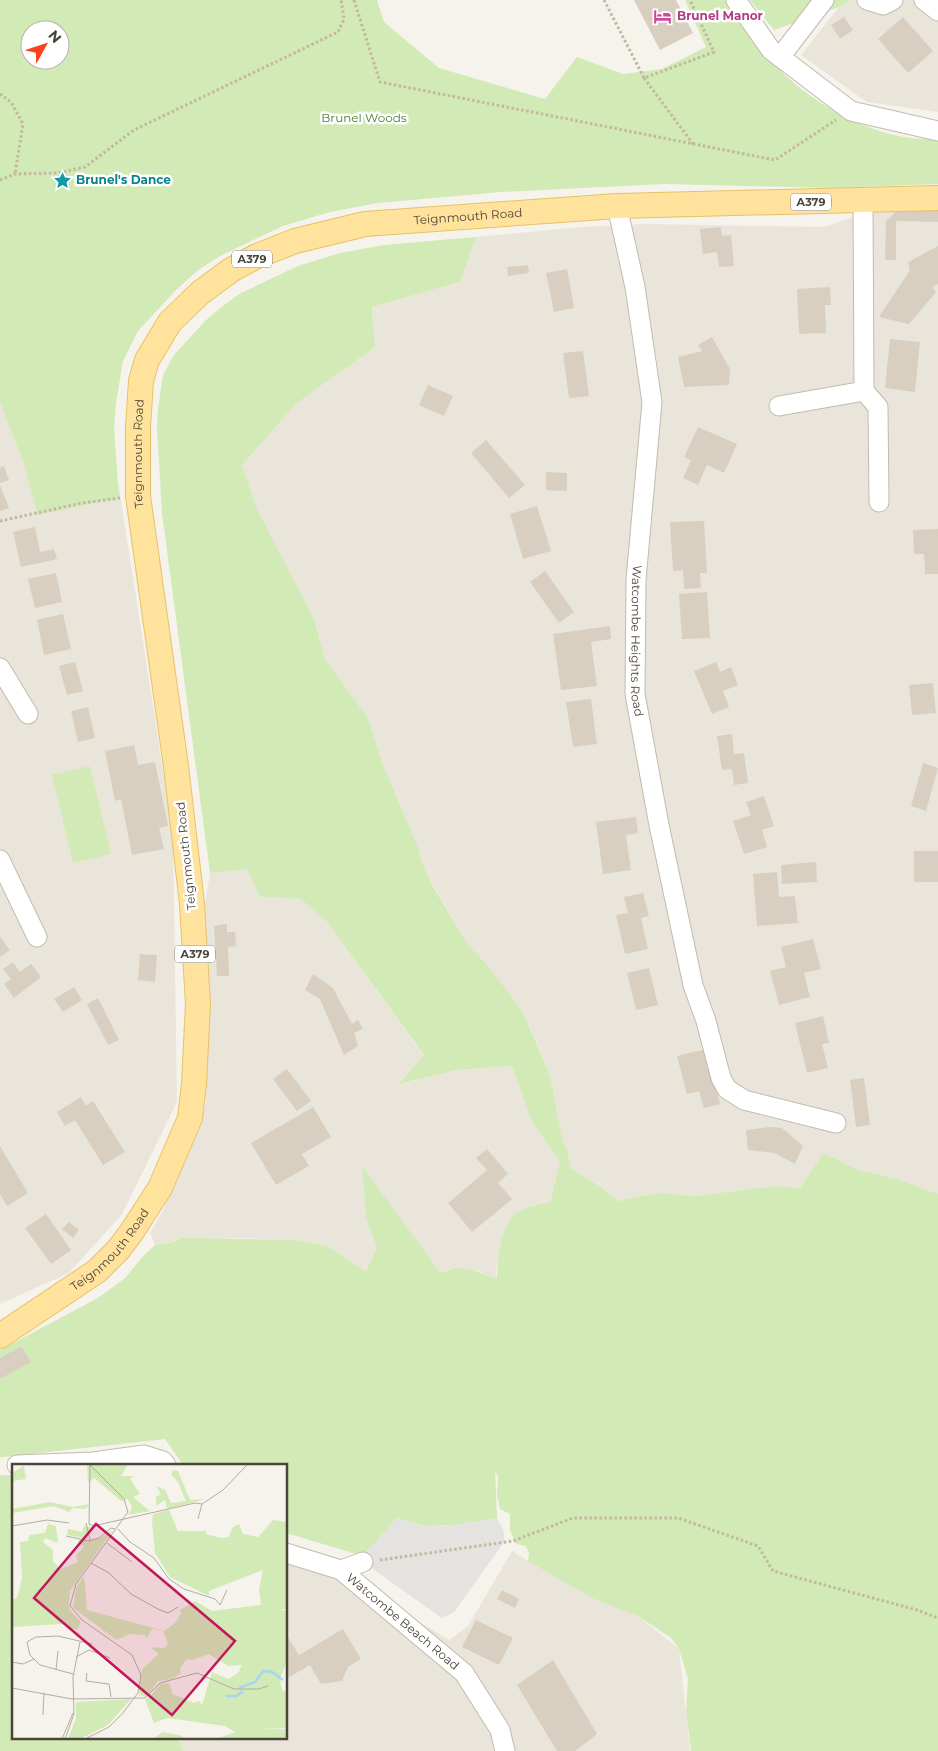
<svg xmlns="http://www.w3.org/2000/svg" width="938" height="1751" font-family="Montserrat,sans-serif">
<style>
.residential{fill:#eae5da}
.green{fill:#d2eab5;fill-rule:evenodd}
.parking{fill:#e5e3e0}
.building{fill:#d8cfc1}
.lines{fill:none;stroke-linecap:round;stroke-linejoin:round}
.minor-casing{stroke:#c2bbae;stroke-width:21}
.major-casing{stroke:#e6c16a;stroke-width:26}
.path{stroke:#c4b79f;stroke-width:3;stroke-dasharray:2.5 2.5;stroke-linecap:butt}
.minor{stroke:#fff;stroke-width:19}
.major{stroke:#ffe39c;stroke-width:24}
.labels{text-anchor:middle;stroke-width:5;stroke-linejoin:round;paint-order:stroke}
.shield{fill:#fff;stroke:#817c74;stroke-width:1}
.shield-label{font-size:11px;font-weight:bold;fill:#4b4439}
.hotel-label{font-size:12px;font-weight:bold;fill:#b23c85;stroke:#fff;text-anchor:start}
.park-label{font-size:12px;fill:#4a7f2a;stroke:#fff}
.culture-label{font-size:12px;font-weight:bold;fill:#0d838f;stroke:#fff;text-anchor:start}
.street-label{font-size:12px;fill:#4b4439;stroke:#fff}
.inset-river{fill:none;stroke:#a9d4f2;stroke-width:2.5}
.inset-road{fill:none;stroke:#b2ada4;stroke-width:1}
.view{fill:#c2185b;fill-opacity:0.15;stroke:#c2185b;stroke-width:2.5}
.inset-edge{fill:none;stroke:#4b4439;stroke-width:2.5}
</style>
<rect width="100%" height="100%" fill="#f6f3ec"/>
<!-- residential -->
<g class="residential">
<path d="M850 0H935L938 3V112L867 102 801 55 839 7Z"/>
<path d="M886 206 938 207V1194L900 1180 859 1170 823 1153 800 1188 774 1186 695 1196 657 1193 618 1201 603 1187 570 1169 567 1149 563 1142 550 1076 528 1022 524 1014 468 945 429 878 421 860 418 847 383 765 368 718 325 659 314 619 257 509 242 465 296 404 375 347 372 307 460 282 476 237 580 227 645 224 824 227Z"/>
<path d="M0 360 77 427 117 475 173 835 177 1102 122 1214 69 1273 0 1304Z"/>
<path d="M247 869 260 897 301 899 328 923 424 1056 400 1084 457 1070 512 1066 532 1122 560 1161 550 1202 517 1212 506 1227 500 1247 496 1270 497 1280 481 1272 452 1269 440 1272 362 1167 366 1219 377 1248 366 1273 327 1246 293 1240 245 1238 175 1240 167 1244 155 1245 150 1233 163 1211 206 1104 208 1018 203 917 210 873Z"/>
<path d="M512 1551 528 1561 638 1616 679 1649 690 1751H183L178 1737H286V1556L350 1580 449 1640 468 1626Z"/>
</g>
<!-- green -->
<g class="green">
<path d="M0 0H377L384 22 439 68 545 99 577 57 623 74 662 69 706 47 685 0H728C740 18 752 36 765 53 794 91 844 121 889 134 905 138 922 139 938 140V184L830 188 664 184 501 192 378 203 330 212 283 226 220 256 197 271 176 290 138 331 123 361 116 403 114 428 119 498 38 515 23 461 0 402ZM30 30H60V60H30Z"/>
<path d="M750 0H850L839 7 774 30Z"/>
<path d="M476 237 460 282 372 307 375 347 296 404 242 465 257 509 314 619 325 659 368 718 383 765 418 847 421 860 431 883 468 945 489 967 524 1014 550 1076 563 1142 567 1149 571 1169 602 1187 618 1201 657 1193 695 1196 774 1186 800 1188 823 1153 859 1170 900 1180 938 1194V1751H691L686 1712 688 1679 679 1649 671 1638 638 1616 594 1599 528 1561 529 1553 526 1546 516 1544 510 1530V1514L500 1509 497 1495 498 1477 495 1470 497 1518 454 1525 425 1526 397 1518 363 1556 286 1533V1465H183L165 1439 4 1457H0V1379L30 1362 21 1346 0 1358V1350L98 1298 125 1278 144 1255 155 1245 166 1244 183 1238 293 1240 327 1246 366 1272 377 1248 366 1219 362 1166 440 1272C446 1272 450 1269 456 1268 471 1268 484 1274 497 1279 497 1260 500 1227 516 1213 522 1208 542 1204 550 1202L560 1161 532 1122 512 1066 457 1070 399 1084 424 1055 328 923 301 899 260 897 247 869 210 873 162 513 157 428 158 408 163 375 174 355 205 321 224 305 241 293 298 266 340 253 384 245Z"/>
<path d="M90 766 111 854 73 863 52 775Z"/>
<path d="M0 1475H14V1737H178L183 1751H0Z"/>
</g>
<!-- parking -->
<path class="parking" d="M397 1518 425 1526 454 1525 497 1518 504 1533V1542L454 1612 442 1618 363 1562V1556Z"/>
<!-- building -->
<g class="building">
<path d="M634 0H676L693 33 660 50Z"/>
<path d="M844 17 853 30 840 39 831 25Z"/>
<path d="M903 17 933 51 908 73 878 39Z"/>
<path d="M902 206 938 207V222L896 221V260H885L886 221Z"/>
<path d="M721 227 722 236 731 235 734 266 719 267 717 252 703 254 700 229Z"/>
<path d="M938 246V284L932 287 936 292 909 324 879 317 910 270 908 262Z"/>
<path d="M528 265 529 273 508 276 507 267Z"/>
<path d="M567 269 574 308 554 312 546 273Z"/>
<path d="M830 287 831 305H825L826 333 799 334 797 289Z"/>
<path d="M712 337 730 369 729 385 684 387 678 357 702 351 698 345Z"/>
<path d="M890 339 920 342 915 392 885 388Z"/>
<path d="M583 351 589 396 569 398 563 353Z"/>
<path d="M428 385 453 396 444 416 419 405Z"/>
<path d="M698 427 737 444 724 473 707 465 698 485 683 478 691 460 684 457Z"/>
<path d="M486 440 525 485 509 498 471 453Z"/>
<path d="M4 466 9 480 0 483V468Z"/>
<path d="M546 472 567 473V491L546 490Z"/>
<path d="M0 485 9 508 0 511Z"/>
<path d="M537 506 551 551 523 559 510 514Z"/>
<path d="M704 521 707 573H700L701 588 684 589 683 570 673 571 670 522Z"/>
<path d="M35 527 40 552 54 549 57 559 21 567 13 532Z"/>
<path d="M938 529V574H925L924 554H914L913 530Z"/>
<path d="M545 571 574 612 559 623 530 582Z"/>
<path d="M56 573 62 602 35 608 28 579Z"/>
<path d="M707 592 710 638 682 639 679 594Z"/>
<path d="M63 614 71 649 44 655 37 620Z"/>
<path d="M610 626 611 639 591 642 597 686 561 690 553 634Z"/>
<path d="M75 662 83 691 67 695 59 666Z"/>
<path d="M716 662 720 672 731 667 738 685 723 691 729 707 712 714 694 671Z"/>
<path d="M933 683 936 713 912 715 909 685Z"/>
<path d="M591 699 597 744 573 747 566 702Z"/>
<path d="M88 707 95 738 78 742 71 711Z"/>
<path d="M732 734 734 754 744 753 748 783 734 785 732 769 722 770 717 736Z"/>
<path d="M134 745 138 765 155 762 168 826 159 828 164 849 132 855 121 799 115 801 105 751Z"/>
<path d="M923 763 938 768 926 811 911 806Z"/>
<path d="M764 796 774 826 762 830 767 847 744 854 733 821 751 815 746 802Z"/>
<path d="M636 817 638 833 626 835 631 870 603 874 596 822Z"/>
<rect x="914" y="851" width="24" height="31"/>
<path d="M816 862 817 882 782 884 781 865Z"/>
<path d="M777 872 779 897 795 896 798 923 757 926 753 874Z"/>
<path d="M643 893 649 916 641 918 648 949 625 954 616 915 628 913 624 897Z"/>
<path d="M227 924V932H235L236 946 228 947 229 976H217L214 926Z"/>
<path d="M0 937 10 950 0 957Z"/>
<path d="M813 939 821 969 804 973 810 997 779 1005 770 971 786 967 781 947Z"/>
<path d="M140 954 157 955 155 982 138 980Z"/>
<path d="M13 962 20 972 31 964 41 977 14 998 4 984 11 979 3 969Z"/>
<path d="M649 968 658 1005 636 1010 627 973Z"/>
<path d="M313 974 333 988 352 1024 358 1020 363 1029 354 1033 358 1046 344 1055 320 999 305 990Z"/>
<path d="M74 987 82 1000 63 1012 54 999Z"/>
<path d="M98 998 119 1040 108 1045 87 1004Z"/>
<path d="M823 1016 829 1043 822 1044 828 1068 807 1073 795 1023Z"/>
<path d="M706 1049 720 1104 704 1108 699 1091 687 1094 677 1056Z"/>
<path d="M287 1069 311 1101 297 1111 273 1079Z"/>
<path d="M864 1078 870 1125 856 1127 850 1080Z"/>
<path d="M81 1097 86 1106 93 1101 125 1152 103 1165 75 1120 65 1126 57 1112Z"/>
<path d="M313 1107 331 1137 302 1154 309 1166 276 1185 251 1143Z"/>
<path d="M770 1127 782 1128 803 1146 795 1164 775 1153 748 1150 746 1130Z"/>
<path d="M0 1146 28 1193 7 1206 0 1194Z"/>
<path d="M487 1149 508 1174 498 1183 512 1199 472 1232 448 1203 487 1170 476 1158Z"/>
<path d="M46 1214 71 1250 51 1264 25 1228Z"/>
<path d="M69 1222 79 1230 73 1238 62 1229Z"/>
<path d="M21 1346 31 1362 0 1379V1358Z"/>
<path d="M502 1590 519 1599 515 1608 497 1599Z"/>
<path d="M476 1620 513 1638 499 1665 462 1647Z"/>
<path d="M343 1629 361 1659 348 1667 342 1681 321 1684 310 1665 286 1679V1634L299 1655Z"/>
<path d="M553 1660 597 1734 575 1751H557L517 1685Z"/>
</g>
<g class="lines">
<defs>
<g id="minor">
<path d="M736 0 771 50 851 111 938 131"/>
<path d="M867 0 883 5 893 0"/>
<path d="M924 0 938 11"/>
<path d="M780 57 824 0"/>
<path d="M863 201 864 391 878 407 879 502"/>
<path id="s1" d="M617 206 635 287 652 402 636 580 635 694 659 825 693 985 706 1021 721 1078 727 1089 744 1100 836 1123"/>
<path d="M779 406 864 391"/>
<path d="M0 668 28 714"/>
<path d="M0 860 37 937"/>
<path d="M17 1465 93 1462 144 1455 163 1461 166 1465"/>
<path id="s2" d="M286 1553 341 1570 464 1673 500 1730 505 1751"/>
<path d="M341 1570 363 1562"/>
</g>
<g id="major">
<path id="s3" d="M0 1336 97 1271 118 1250 131 1233 160 1188 190 1118 194 1084 198 1004 192 904 176 766 138 496V427L141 381 147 360 170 322 200 293 231 270 257 256 295 241 365 224 617 206 938 198"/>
</g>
</defs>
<!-- minor casing -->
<use href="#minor" class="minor-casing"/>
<!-- major casing -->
<use href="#major" class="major-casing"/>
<!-- path -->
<g class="path">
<path d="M354 0 380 82 775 160 836 120"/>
<path d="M604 0 644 78 714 52 690 0"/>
<path d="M644 78 693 144"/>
<path d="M0 94 11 102 23 124 15 174"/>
<path d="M0 180 15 174 58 173 85 167 134 130 338 32 344 19 341 0"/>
<path d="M0 521 82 503 120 498"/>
<path d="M380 1560 513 1541 573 1518H678L758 1546 773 1571 917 1610 938 1618"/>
</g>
<!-- minor -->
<use href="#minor" class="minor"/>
<!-- major -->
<use href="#major" class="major"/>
</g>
<!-- icons -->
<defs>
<symbol id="hotel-bare" viewBox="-9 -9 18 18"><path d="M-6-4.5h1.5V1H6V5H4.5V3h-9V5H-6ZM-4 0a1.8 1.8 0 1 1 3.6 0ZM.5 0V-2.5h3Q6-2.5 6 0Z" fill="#d1479c" stroke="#fff" stroke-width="2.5" paint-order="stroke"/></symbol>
<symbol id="sight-bare" viewBox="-9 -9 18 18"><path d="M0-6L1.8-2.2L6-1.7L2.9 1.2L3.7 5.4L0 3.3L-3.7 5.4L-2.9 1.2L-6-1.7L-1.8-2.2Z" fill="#0f9aa8" stroke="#fff" stroke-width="2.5" paint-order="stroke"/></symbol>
</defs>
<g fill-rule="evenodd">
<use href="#hotel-bare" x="650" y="4" width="25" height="25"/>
<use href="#sight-bare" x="50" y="168" width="25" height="25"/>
</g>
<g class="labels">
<!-- shield labels -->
<g class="shield">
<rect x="791" y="193.5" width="40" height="17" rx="4"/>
<rect x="232" y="250.5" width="40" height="17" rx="4"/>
<rect x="175" y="945.5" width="40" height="17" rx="4"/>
</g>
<g class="shield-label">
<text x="811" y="206">A379</text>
<text x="252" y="263">A379</text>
<text x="195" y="958">A379</text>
</g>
<!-- hotel labels -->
<g class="hotel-label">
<text x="677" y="20">Brunel Manor</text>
</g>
<!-- park labels -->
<g class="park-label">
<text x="364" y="122">Brunel Woods</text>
</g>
<!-- culture labels -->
<g class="culture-label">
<text x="76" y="184">Brunel's Dance</text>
</g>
<!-- street labels -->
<g class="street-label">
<text dy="4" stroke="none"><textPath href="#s3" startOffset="1431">Teignmouth Road</textPath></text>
<text dy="4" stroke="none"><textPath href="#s3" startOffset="966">Teignmouth Road</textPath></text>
<text dy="4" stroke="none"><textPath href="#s1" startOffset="439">Watcombe Heights Road</textPath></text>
<text transform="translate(186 856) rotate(-96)" y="4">Teignmouth Road</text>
<text dy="4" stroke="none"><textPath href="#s3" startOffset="141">Teignmouth Road</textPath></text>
<text dy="4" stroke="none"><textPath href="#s2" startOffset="138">Watcombe Beach Road</textPath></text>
</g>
</g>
<!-- overview -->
<g transform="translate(12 1464)">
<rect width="275" height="275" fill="#f6f3ec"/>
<path d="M75 0H116L109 12H122L118 15 128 30 121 33 138 47 116 51 120 44 116 35 109 37 82 14 76 18ZM12 2 14 15 0 17V9ZM161 6 166 7 178 36 194 35 155 45 153 36 144 42V33L149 30 144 22 153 26 159 39 174 37 166 18 159 11ZM38 38 60 43 78 40 73 45 61 44 57 48 42 42 0 49V45ZM157 46 166 67H194V70L209 74 217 73 220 64 227 60 231 70 246 73 261 56 275 58V145H269L275 148V198L268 214 270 226 275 229V264L250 265H275V275H205L223 268 213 262 155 254 142 259 133 235 138 233 148 220 157 219 161 230 182 239 187 237 190 241 200 208 216 215 226 209 230 201 216 202 197 190 180 196 175 195 168 204 169 209 160 215 146 217 134 233 127 231 130 205 147 190 138 183 152 184 156 180 151 167 140 165 134 175 133 171 117 170 105 176 61 144 64 124 72 112 75 146 152 167 163 159 169 150 168 146 183 137 200 147 249 141 247 125 251 106 197 127V132L158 113 143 89 140 59 141 50ZM36 60 44 62 46 79 33 74 31 78 41 86V98L49 105 66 98 64 92 72 82 66 80V76L87 75 101 66 58 127 57 145 69 158 65 166 50 160 0 163V136L5 134 10 114 8 78 16 77 17 71 33 69ZM72 62 79 63 75 75 55 71 56 65 70 68ZM119 235 96 261 68 275H56L64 254V238ZM151 268 167 271 175 275H141Z" fill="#d2eab5"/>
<path class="inset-river" d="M227 224 243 218 251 207 260 208 271 216M214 232H225L231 227"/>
<path class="inset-road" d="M78 2 77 60 81 62 183 39 190 40 211 26 236 0M186 55 190 40M74 59 78 76M0 62 35 56 57 59M106 65 118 78 142 94 157 115 172 125 203 135 208 141 215 126M54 72 77 77 87 74 99 64 103 65M95 79 120 98M79 99 97 109 119 130 146 145 156 149 166 143M64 193 77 186 98 194M0 198 11 200 22 195M44 206 46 187M75 209 74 217 97 220 99 233M61 210 28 201 18 191 15 178 24 173 46 172 80 180M0 224 60 235 133 234 148 219 185 209 222 225H247L256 222M31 251 32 229M50 275 61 249M53 275 62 250 61 213 68 178M73 275 97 263 110 250 126 229 129 211 120 191 70 156 58 142 64 120 116 48 112 35 77 0"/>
<path class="view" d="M84 60 223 177 160 251 22 134Z"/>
<rect width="275" height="275" class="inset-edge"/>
</g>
<!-- north arrow -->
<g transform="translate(45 45) rotate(50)"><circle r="24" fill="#ffffff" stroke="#b7b4b0"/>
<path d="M0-4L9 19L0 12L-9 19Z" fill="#fc3f1d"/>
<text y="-8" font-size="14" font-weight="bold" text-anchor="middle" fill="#4b4439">N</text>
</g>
</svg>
